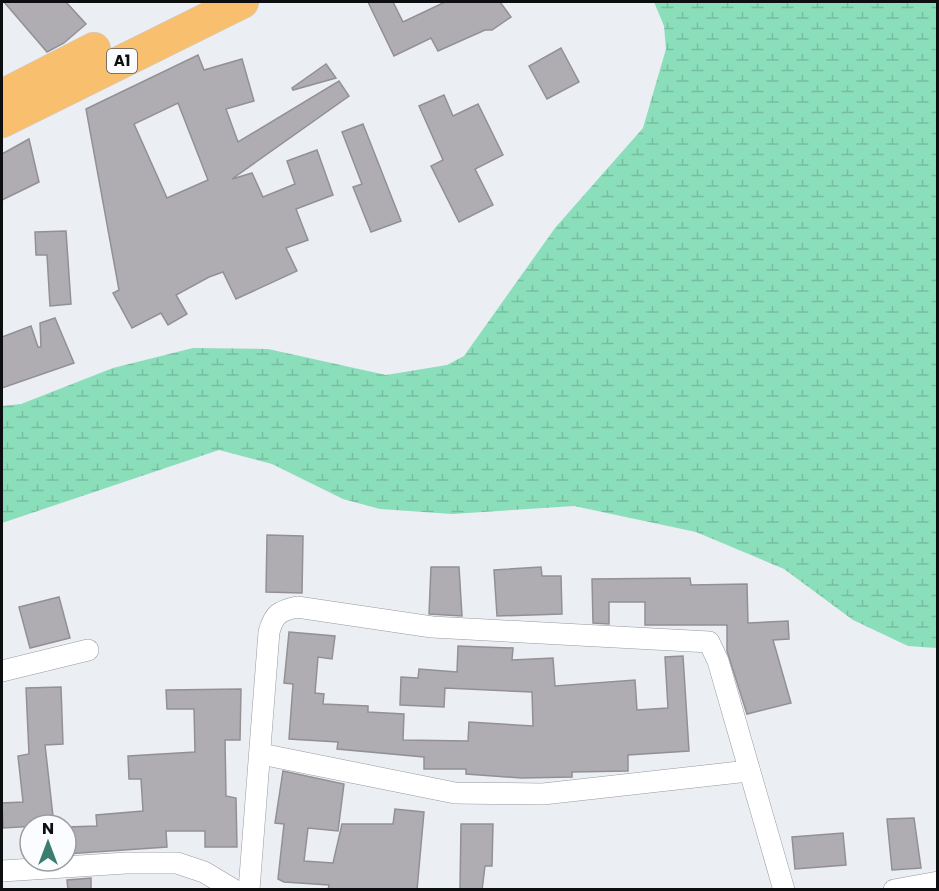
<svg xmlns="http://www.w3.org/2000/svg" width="939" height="891" font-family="Poppins,sans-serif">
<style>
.wetland{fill:url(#wetland-marsh)}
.building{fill:#afadb2;stroke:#929095;stroke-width:1.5;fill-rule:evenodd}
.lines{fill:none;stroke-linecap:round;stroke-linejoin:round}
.minor-casing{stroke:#979a9f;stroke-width:22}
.trunk-casing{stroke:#cacaca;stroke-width:34}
.minor{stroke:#fff;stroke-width:21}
.trunk{stroke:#f8c06e;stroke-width:33}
.labels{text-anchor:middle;stroke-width:5;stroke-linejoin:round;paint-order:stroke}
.shield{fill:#fafcff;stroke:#545558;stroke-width:1.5}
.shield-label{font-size:15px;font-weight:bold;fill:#0d0e10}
</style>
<defs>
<pattern id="wetland-marsh" width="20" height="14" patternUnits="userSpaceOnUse" patternTransform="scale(1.5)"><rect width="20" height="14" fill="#8bdeba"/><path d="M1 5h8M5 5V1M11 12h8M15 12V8" fill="none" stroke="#77bd9f"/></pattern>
</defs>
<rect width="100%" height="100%" fill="#ebeef3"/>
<!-- wetland -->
<path class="wetland" d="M654 2H937V648L908 646 853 620 784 569 696 532 574 506 452 514 380 509 343 499 272 464 219 450 2 523V406L21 404 113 368 193 348 268 349 386 375 447 365 464 356 555 228 643 128 666 49 664 26Z"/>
<!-- building -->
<g class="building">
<path d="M4 2H66L86 24 64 43 47 52Z"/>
<path d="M368 2H393L403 22 445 2H500L511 17 492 30H485L438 51 431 38 394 56Z"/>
<path d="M561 48 579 82 547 99 529 66Z"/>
<path d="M198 55 204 70 242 59 254 101 226 109 238 142 339 81 349 96 232 179 252 173 263 197 295 184 287 161 317 150 333 195 296 209 308 240 286 248 297 271 236 299 223 272 209 277 176 295 187 314 168 325 161 313 132 328 113 293 119 290 86 109ZM178 103 208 180 167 198 134 124Z"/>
<path d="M326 64 336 78 293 90 292 88Z"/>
<path d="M444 95 453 116 478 104 503 155 475 169 493 205 459 222 431 166 443 160 419 106Z"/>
<path d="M363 124 401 221 371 232 353 187 362 184 342 132Z"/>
<path d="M29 139 39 182 2 200V154Z"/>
<path d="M66 231 71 304 50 306 47 255H36L35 232Z"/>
<path d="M55 318 74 363 2 388V337L31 326 38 347H41L40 323Z"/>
<path d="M267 535 303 536 302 593 266 592Z"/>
<path d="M431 567H459L462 616 429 614Z"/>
<path d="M541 567 542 576H561L562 614 497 616 494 570Z"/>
<path d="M690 578 691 585 747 584 748 623 788 621 789 639 773 640 791 703 747 714 727 651V625H645V602H609V624L593 623 592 579Z"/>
<path d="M59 597 70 638 30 648 19 607Z"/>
<path d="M289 632 335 636 332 659 318 657 315 693 324 694 323 704 368 706V712L404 714 403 740 468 741 469 722 533 726 532 692 445 688 444 707 400 705 401 677 418 678 419 669 457 672 458 646 513 648 512 660 553 658 555 686 635 680 637 710 668 708 665 657 683 656 689 751 628 755V771L572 772V777L522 778 466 774V769H424V757L337 749 338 742 289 739 293 684 284 683Z"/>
<path d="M61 687 63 744 45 745 54 825 3 828 2 803 23 802 18 756 29 754 26 688Z"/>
<path d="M241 689 240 740H225L226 796 236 798 237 847H205V831H166L167 847 66 854V827L97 826 96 815 143 811 141 779H129L128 756 195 752 194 709H167L166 690Z"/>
<path d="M283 771 344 784 338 831 308 828 304 861 333 863 342 824H393L395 809 424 812 417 890H328L329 885 284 882 278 879 284 824 275 823Z"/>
<path d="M914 818 921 868 892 870 887 819Z"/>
<path d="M461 824H493L492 866H485L482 890H460Z"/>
<path d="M843 833 846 865 795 869 792 837Z"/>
<path d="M91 878V890H68L67 880Z"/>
</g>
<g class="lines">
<defs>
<g id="minor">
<path d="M2 671 88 650"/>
<path d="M261 754 455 793 543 794 748 771"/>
<path d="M2 871 126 863H177L204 872 234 890"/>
<path d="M249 890 269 632C274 614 279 611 297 607L432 627 709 642 718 661 784 890"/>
<path d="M894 890 938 882"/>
</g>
<g id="trunk">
<path d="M2 96 94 49"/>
<path d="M2 121 242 2"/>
</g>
</defs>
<!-- minor casing -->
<use href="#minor" class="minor-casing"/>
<!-- trunk casing -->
<use href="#trunk" class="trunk-casing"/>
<!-- minor -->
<use href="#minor" class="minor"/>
<!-- trunk -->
<use href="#trunk" class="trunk"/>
</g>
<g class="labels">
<!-- shield labels -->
<rect class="shield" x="107" y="49" width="30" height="24" rx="4.5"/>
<g class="shield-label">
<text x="122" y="66">A1</text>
</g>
</g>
<!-- border -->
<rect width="939" height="891" fill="none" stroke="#0d0e10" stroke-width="6"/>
<!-- north arrow -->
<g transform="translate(48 843)"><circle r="28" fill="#fafcff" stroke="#9b9d9f" stroke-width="1.5"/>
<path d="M0-4.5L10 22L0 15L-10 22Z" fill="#3b7e70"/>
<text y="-9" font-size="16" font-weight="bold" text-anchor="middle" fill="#0d0e10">N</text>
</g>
</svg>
